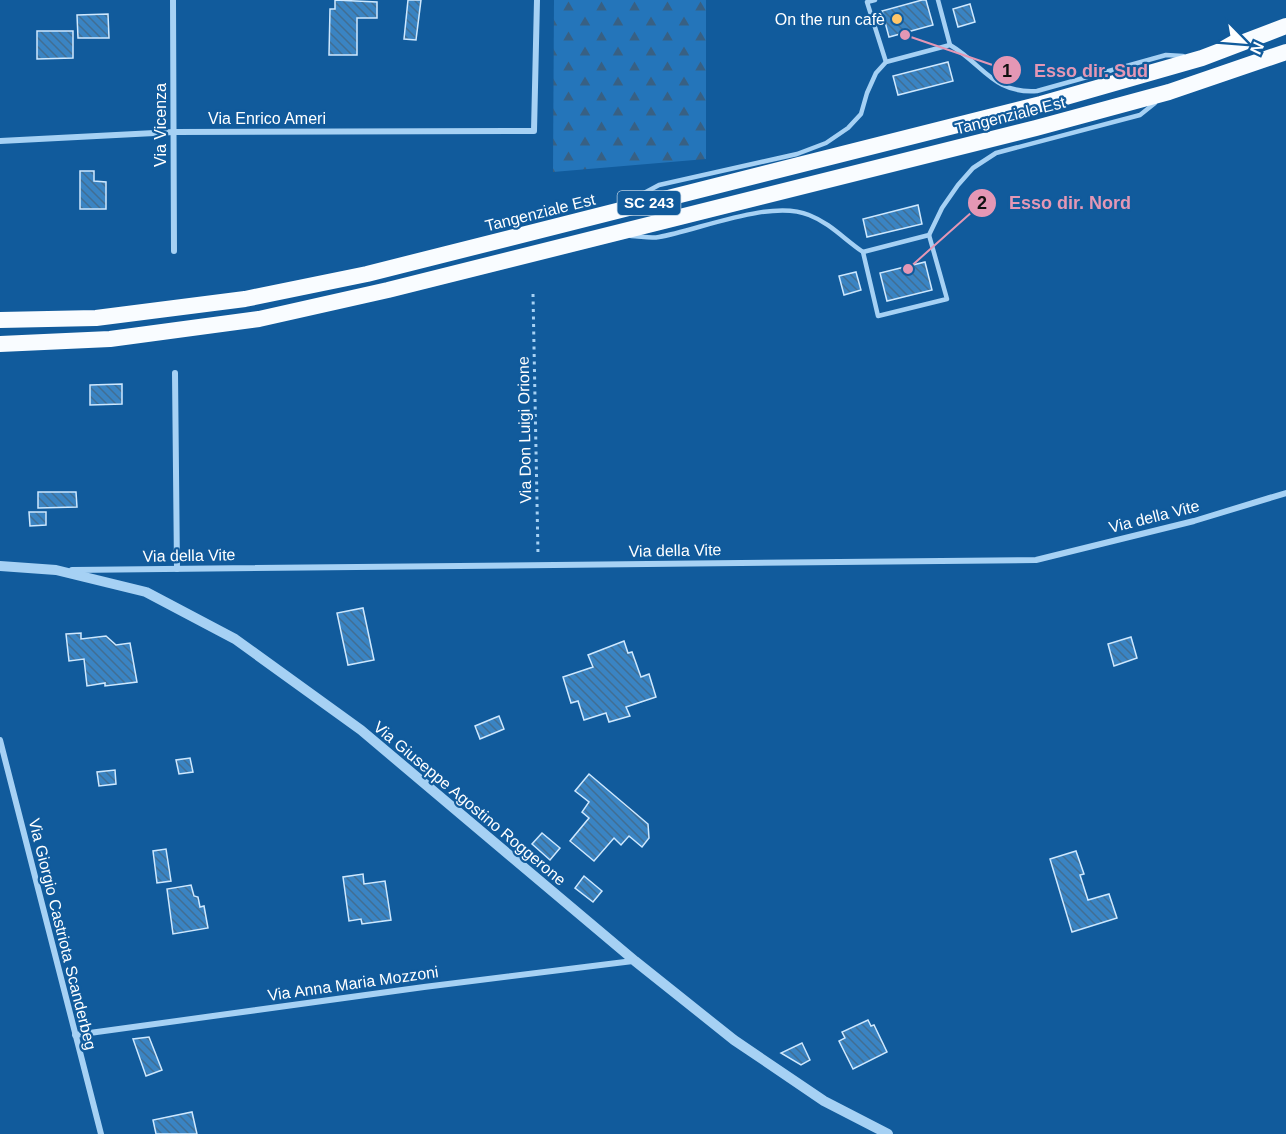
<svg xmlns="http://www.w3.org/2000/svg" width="1286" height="1134" font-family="Helvetica,sans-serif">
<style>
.forest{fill:url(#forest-firs)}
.building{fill:url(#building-back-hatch);stroke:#cee8fe;stroke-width:1.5}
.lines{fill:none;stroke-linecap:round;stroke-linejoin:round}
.path{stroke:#a6d1f4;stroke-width:3;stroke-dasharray:3 4.5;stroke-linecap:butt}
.service{stroke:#a6d1f4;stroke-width:4.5}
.minor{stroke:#a6d1f4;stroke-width:6}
.tertiary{stroke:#a6d1f4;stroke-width:10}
.trunk{stroke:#f9fcff;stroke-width:16}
.poi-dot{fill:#ffc669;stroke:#115b9c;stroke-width:2}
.labels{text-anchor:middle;stroke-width:4.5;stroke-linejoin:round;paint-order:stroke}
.shield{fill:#115b9c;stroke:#b8cee1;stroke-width:1.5}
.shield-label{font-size:15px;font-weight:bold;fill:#fff}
.poi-label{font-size:16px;fill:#fff;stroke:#115b9c;text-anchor:end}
.street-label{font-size:16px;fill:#fff;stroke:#115b9c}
.leader{fill:none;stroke:#e497b5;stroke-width:2}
.callout-dot{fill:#e497b5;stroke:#115b9c;stroke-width:2}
.mark-label{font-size:18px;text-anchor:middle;font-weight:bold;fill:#111}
.callout-label{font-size:18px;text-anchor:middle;font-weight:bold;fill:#e497b5;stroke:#115b9c;stroke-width:4.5;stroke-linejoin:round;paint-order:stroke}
</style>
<defs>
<pattern id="forest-firs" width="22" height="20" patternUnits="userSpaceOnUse" patternTransform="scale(1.5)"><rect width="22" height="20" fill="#2475ba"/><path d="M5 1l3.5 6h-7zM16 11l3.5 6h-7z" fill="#386083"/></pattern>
<pattern id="building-back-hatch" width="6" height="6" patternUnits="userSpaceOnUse" patternTransform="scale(1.5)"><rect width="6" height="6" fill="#3a84c3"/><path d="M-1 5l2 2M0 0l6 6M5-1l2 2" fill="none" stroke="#416e93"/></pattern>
</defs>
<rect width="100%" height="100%" fill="#115b9c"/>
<!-- forest -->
<path class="forest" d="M554 0H706V159L553 172Z"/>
<!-- building -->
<g class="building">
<path d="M335 0 377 2V18H357V55H329L330 9H335Z"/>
<path d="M408 0H421L416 40 404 39Z"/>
<path d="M922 0H926L933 25 889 37 882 11Z"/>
<path d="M970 4 975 22 958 27 953 9Z"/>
<path d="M108 14 109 38H78L77 15Z"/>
<path d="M37 31H73V58L37 59Z"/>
<path d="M948 62 953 81 898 95 893 76Z"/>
<path d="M80 171H94V181L106 182V209H80Z"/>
<path d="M918 205 922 224 867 237 863 219Z"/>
<path d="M925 262 932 290 887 301 880 273Z"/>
<path d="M856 272 861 290 844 295 839 276Z"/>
<path d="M122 384V404L90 405V385Z"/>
<path d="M38 492H76L77 507 38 508Z"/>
<path d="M29 512H46V525L30 526Z"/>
<path d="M363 608 374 660 348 665 337 613Z"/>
<path d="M81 633V639L106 636 116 645 130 643 137 682 105 686V683L87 686 84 659 69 661 66 634Z"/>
<path d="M1131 637 1137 658 1114 666 1108 644Z"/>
<path d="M624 641 628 653 632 652 641 677 649 674 656 697 626 707 630 716 609 722 606 713 584 720 578 701 571 703 563 677 593 667 588 655Z"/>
<path d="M499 716 504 729 480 739 475 726Z"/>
<path d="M190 758 193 772 179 774 176 760Z"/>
<path d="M115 770 116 784 99 786 97 772Z"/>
<path d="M589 774 648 824 649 838 642 847 629 836 621 845 614 838 594 861 570 841 589 818 582 812 589 802 575 791Z"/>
<path d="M542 833 560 848 550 860 532 844Z"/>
<path d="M166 849 171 881 157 883 153 851Z"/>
<path d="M1076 851 1084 874 1080 875 1088 900 1109 894 1117 918 1072 932 1050 859Z"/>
<path d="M363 874 364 884 385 881 391 920 362 924 361 919 349 921 343 877Z"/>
<path d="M584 876 602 891 593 902 575 888Z"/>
<path d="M191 885 194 896 198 897 200 907 204 906 208 928 173 934 167 889Z"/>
<path d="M868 1020 871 1026 874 1025 887 1052 853 1069 839 1041 845 1038 842 1032Z"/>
<path d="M149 1037 162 1070 146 1076 133 1039Z"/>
<path d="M802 1043 810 1060 801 1065 781 1053Z"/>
<path d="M192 1112 197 1134H156L153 1120Z"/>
</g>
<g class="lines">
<!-- path -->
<path class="path" d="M533 294 538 554"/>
<!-- service -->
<g class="service">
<path d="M875 0 867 2 886 62"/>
<path d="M938 0 950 45"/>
<path d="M631 200 659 185 797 154 826 143 848 128 861 114 867 93 876 73 886 62 950 45C984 65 993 94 1037 91L1166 55 1183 56"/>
<path d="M631 236C640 236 650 239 659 237 699 230 771 199 809 215 830 223 845 240 863 252L929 235 942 208 958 185 973 168 996 153 1140 115 1155 103"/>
<path d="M863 252 878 316 947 299 929 235"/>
</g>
<!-- minor -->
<g class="minor">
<path d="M173 0 174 251"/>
<path d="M0 141 174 132 534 131 537 0"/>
<path d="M175 373 177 569"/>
<path d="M72 570 1036 560 1194 521 1286 493"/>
<path d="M0 740 101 1134"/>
<path d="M75 1035 424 987 633 961"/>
</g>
<!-- tertiary -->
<path class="tertiary" d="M0 566 56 570 146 592 235 639 361 730 635 961 734 1040 824 1101 888 1134"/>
<!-- trunk -->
<g class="trunk">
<path d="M0 320 96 318 245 299 367 274 1041 104 1202 58 1286 26"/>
<path d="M0 344 110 339 259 319 388 290 1036 128 1169 92 1286 52"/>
</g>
</g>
<!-- markers -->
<circle class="poi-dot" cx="897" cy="19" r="6"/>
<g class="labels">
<!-- shield labels -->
<rect class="shield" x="617.5" y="191" width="63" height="24" rx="4.5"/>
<g class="shield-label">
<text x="649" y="208">SC 243</text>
</g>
<!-- poi labels -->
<g class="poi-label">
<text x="885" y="25">On the run cafè</text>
</g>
<!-- street labels -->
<g class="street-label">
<text transform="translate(1010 115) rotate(-14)" y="6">Tangenziale Est</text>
<text x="267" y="124">Via Enrico Ameri</text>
<text transform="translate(160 125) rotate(-90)" y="6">Via Vicenza</text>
<text transform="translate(540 212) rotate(-14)" y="6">Tangenziale Est</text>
<text transform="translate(524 430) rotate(-91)" y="6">Via Don Luigi Orione</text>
<text transform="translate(1154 516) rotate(-14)" y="6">Via della Vite</text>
<text transform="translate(675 550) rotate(-1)" y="6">Via della Vite</text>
<text transform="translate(189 555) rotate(-1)" y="6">Via della Vite</text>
<text transform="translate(470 803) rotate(40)" y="6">Via Giuseppe Agostino Roggerone</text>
<text transform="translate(63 934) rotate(76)" y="6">Via Giorgio Castriota Scanderbeg</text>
<text transform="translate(353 983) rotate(-8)" y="6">Via Anna Maria Mozzoni</text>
</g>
</g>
<!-- callouts -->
<path class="leader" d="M905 35L1007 70M908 269L982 203"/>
<g class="callout-dot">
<circle cx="905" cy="35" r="6"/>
<circle cx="908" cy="269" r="6"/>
<circle cx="1007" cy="70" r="15"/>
<circle cx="982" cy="203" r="15"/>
</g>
<g class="mark-label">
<text x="1007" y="77">1</text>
<text x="982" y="209">2</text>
</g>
<g class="callout-label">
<text x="1091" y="77">Esso dir. Sud</text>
<text x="1070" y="209">Esso dir. Nord</text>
</g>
<!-- north arrow -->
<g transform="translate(1244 42) rotate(115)" stroke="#115b9c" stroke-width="4.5" paint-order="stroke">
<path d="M0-4.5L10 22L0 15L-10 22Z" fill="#ffffff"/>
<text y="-9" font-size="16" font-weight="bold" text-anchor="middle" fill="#ffffff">N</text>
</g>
</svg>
